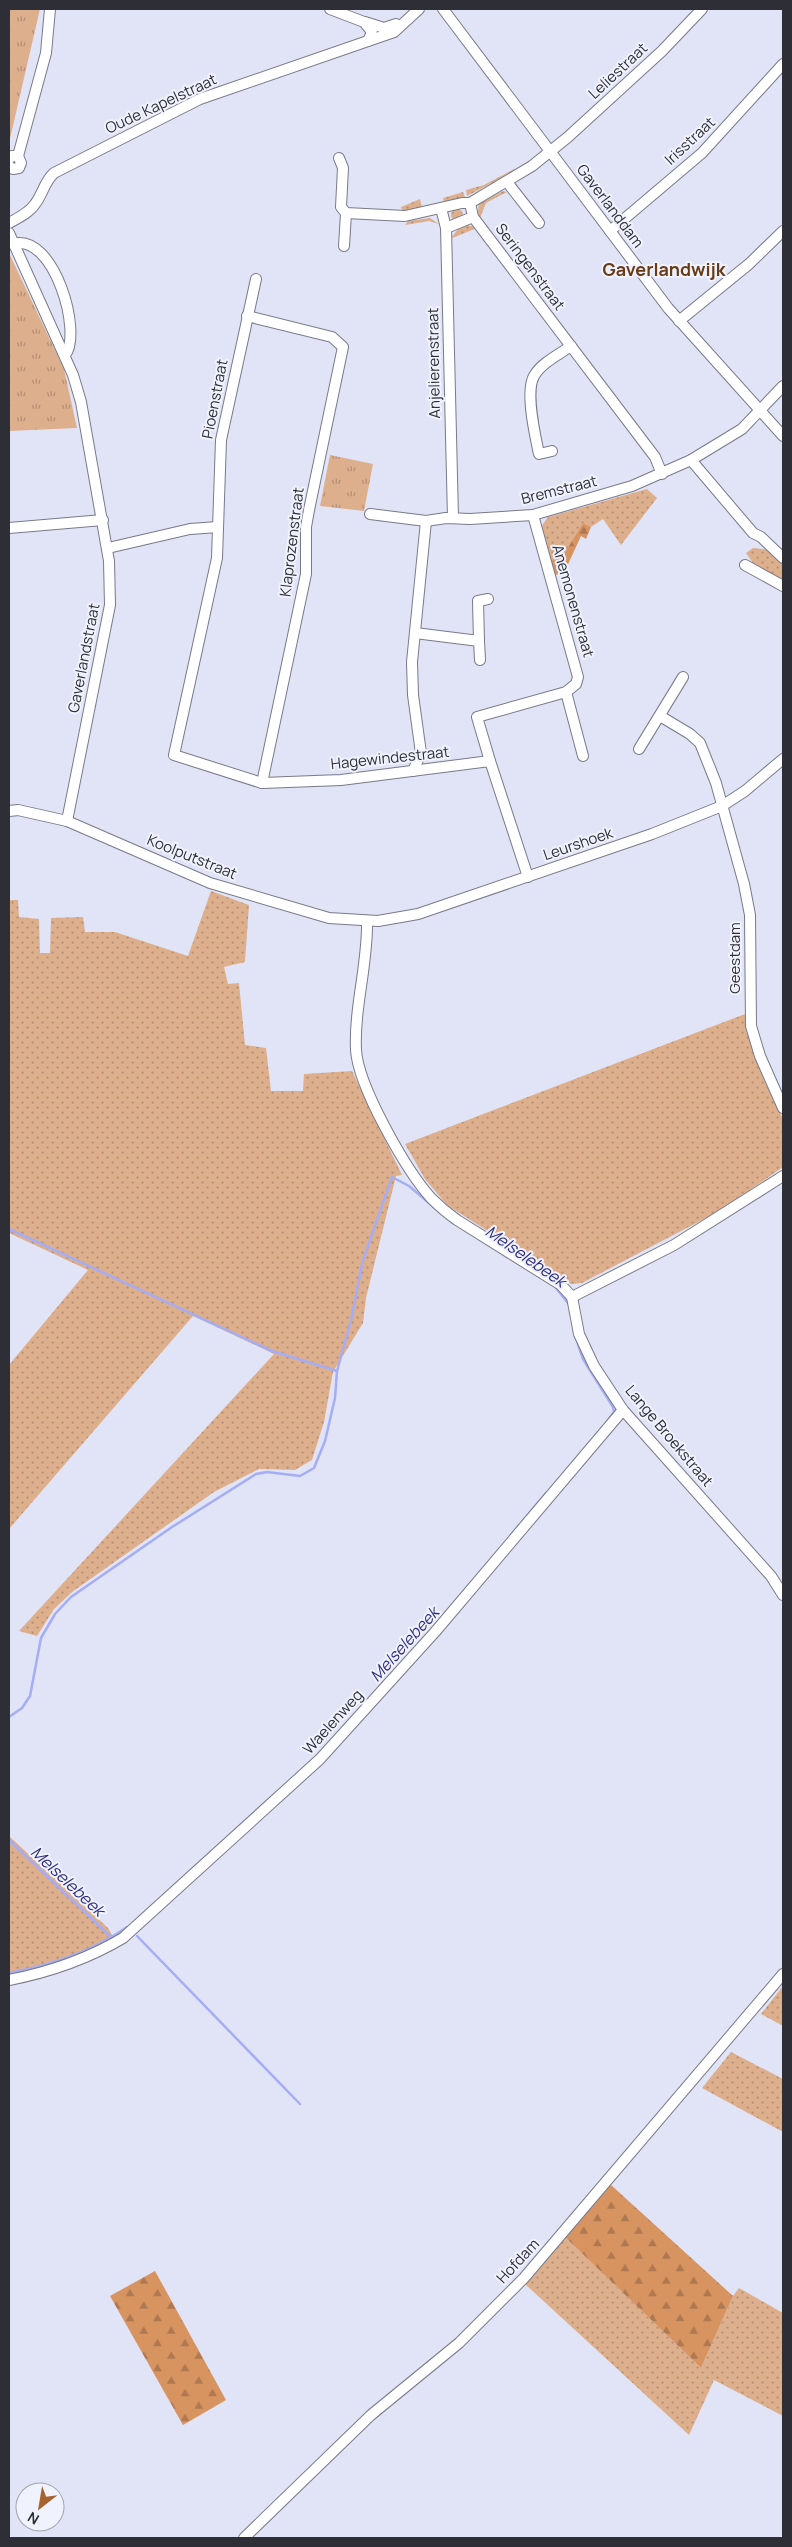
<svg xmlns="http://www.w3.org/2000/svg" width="792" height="2547" font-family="Manrope,sans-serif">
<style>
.grass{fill:url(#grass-dots)}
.forest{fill:url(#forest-firs)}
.park{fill:url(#park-tufts)}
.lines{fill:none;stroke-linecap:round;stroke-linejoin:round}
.stream{stroke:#a4adf6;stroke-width:2.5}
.minor-casing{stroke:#787a8a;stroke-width:12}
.minor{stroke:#fff;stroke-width:10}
.labels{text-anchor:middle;stroke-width:4;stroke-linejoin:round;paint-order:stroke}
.street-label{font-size:15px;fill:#2e2f36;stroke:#f0f2fd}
.water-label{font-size:16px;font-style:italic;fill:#2f2d80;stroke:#f0f2fd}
.quarter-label{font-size:18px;font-weight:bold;fill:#673b16;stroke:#f0f2fd}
</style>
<defs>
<pattern id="grass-dots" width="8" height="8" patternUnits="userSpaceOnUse" patternTransform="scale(1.25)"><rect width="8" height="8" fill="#deaf8d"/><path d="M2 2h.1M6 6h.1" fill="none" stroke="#b48f74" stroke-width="1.8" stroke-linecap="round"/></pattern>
<pattern id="forest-firs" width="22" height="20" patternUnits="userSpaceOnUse" patternTransform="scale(1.25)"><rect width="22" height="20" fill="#d79360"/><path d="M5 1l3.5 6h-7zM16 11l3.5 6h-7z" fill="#af7850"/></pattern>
<pattern id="park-tufts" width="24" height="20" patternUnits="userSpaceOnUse" patternTransform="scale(1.25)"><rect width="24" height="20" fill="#deaf8d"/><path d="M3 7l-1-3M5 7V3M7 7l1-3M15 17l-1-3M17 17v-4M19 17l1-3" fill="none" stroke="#b48f74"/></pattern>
</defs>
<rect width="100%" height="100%" fill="#e1e4f6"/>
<!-- grass -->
<g class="grass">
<path d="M514 169 515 171 467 196 466 190 484 185Z"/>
<path d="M503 191 507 192 486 203 480 218 478 212 479 204Z"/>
<path d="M463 192 465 197 444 203 443 198Z"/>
<path d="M420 199 422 208 403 212 401 207Z"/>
<circle cx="457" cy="215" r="6"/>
<path d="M430 218 439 224 429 221 405 225 408 221Z"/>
<path d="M468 225 477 228 450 239 458 229Z"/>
<path d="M647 489 657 498 621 545 603 519 591 527 583 523 561 560H550L541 527 548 517Z"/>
<path d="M753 548 771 550 783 564V583L755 566 746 553Z"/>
<path d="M211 891 249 905 245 962 224 967 228 984 239 983 245 1045 266 1048 271 1091H303L304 1074 352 1071 402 1175 396 1176 366 1298 363 1323 333 1372 324 1422 312 1460 295 1470 259 1469 214 1492 72 1592 54 1609 37 1636 19 1631 274 1354 193 1316 9 1529V1365L88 1270 9 1233V900H18L19 917 39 919 40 953H50L51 918 83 917 85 932H115L188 956Z"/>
<path d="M745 1014 759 1067 783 1119V1167L723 1209 582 1283 571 1284 447 1205 425 1179 405 1144Z"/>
<path d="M9 1836 108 1928 115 1940 55 1966 9 1976Z"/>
<path d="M783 1986V2026L761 2014Z"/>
<path d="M731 2052 783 2079V2132L702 2088Z"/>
<path d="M565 2237 701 2368 733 2296 739 2288 783 2313V2416L714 2380 689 2435 525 2284Z"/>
</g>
<!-- forest -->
<g class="forest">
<path d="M583 523 591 527 586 539 581 536 564 573 555 575 550 560 561 559Z"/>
<path d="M611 2185 733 2296 701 2368 565 2237Z"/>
<path d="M155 2271 226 2400 183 2425 110 2296Z"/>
</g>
<!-- park -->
<g class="park">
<path d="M9 9H40L9 143Z"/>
<path d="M9 253 64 369 77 428 9 431Z"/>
<path d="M330 455 373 464 364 511 320 506Z"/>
</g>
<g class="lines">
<!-- stream -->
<g class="stream">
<path d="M9 1229 272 1351 337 1371"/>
<path d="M556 1288 568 1303"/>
<path d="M575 1335 583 1359 613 1407 614 1412 608 1420"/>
<path d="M510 1536 546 1493"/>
<path d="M9 1717 22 1708 30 1696 41 1638 55 1614 71 1597 172 1527 256 1474 267 1472 300 1476 314 1468 325 1441 335 1398 337 1371 351 1320 363 1260 392 1177 409 1186 435 1208"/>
<path d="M9 1840 112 1938"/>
<path d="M137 1936 300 2104"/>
<path d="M9 1973C52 1965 91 1952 127 1927"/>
</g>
<defs>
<g id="minor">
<path d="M330 9 364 22 372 32 368 41"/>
<path d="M443 9 668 308 783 436"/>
<path d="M365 22 384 28 396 24"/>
<path d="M18 156 46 53 50 9"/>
<path d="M339 158 343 168 341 207 346 213 405 216 462 203H470L532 166 568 137 662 51 702 9"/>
<path d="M9 159 12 156H18"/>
<path d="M9 166 13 169 19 168 21 163 18 156"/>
<path d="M507 182 539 223"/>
<path d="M470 203 473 217 655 457 662 474"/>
<path d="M441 208 446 228 453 518"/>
<path d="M9 223C18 218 29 213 35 204 43 194 44 182 54 173L200 99 394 32 419 9"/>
<path d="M446 228 473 217"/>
<path d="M610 231 702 153 783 64"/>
<path d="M9 233 73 375 81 402 109 561 110 605 67 821"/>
<path d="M13 244C54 232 83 334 65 355"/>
<path d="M344 246 346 213"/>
<path d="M256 279 221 440 217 558 174 755 262 783 341 780 490 761 528 877"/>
<path d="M247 316 332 337 343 347 309 510 306 527V574L262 783"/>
<path d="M679 321 749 264 783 231"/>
<path d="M552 451 539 454C535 435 525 392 534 376 541 363 560 354 571 346"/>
<path d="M691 460 753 533 761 537 783 558"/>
<path d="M370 514 426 521 446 518 470 519 533 515 632 486 691 460 742 429 783 386"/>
<path d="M9 528 103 520"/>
<path d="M108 548 190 529 218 527"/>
<path d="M745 565 783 586"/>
<path d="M415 633 479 641 480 660"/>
<path d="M479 641 478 601 488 599"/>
<path d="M566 692 583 756"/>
<path d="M660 716 690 734 700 743 716 783 744 884 750 915 751 1026 760 1056 783 1108"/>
<path d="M639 749 683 677"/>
<path d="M490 761 477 717 566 692 576 684 578 677 533 515"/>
<path d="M413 771 421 753 413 695 412 662 426 521"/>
<path d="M9 811 18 810 67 821 210 883 329 918 378 921 418 914 652 834 722 806 745 791 783 759"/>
<path d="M367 921C368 964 354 1007 356 1050 358 1086 406 1170 431 1198 439 1206 447 1213 457 1220L561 1285 572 1297 579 1334 594 1366 623 1410 771 1576 783 1595"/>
<path d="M572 1297 674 1245 783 1176"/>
<path d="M9 1980C50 1972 86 1960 123 1938L320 1759 435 1632 623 1410"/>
<path d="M244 2538 371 2415 459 2343 524 2278 783 1974"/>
</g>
</defs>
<!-- minor casing -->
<use href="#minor" class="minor-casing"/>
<!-- minor -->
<use href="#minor" class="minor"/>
</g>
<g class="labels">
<!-- street labels -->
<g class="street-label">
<text transform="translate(618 71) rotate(-43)" y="5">Leliestraat</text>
<text transform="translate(161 104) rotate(-25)" y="5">Oude Kapelstraat</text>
<text transform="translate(690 141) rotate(-43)" y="5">Irisstraat</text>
<text transform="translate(610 206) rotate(53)" y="5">Gaverlanddam</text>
<text transform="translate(530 267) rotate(53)" y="5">Seringenstraat</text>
<text transform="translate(434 363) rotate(-91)" y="5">Anjelierenstraat</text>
<text transform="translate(215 399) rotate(-79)" y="5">Pioenstraat</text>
<text transform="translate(559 490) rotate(-14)" y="5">Bremstraat</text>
<text transform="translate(292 542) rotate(-83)" y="5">Klaprozenstraat</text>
<text transform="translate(573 601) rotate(74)" y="5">Anemonenstraat</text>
<text transform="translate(84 658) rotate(-79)" y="5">Gaverlandstraat</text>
<text transform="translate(390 758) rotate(-6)" y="5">Hagewindestraat</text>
<text transform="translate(578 844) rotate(-19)" y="5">Leurshoek</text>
<text transform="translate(192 857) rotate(22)" y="5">Koolputstraat</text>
<text transform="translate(735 958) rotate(-90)" y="5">Geestdam</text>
<text transform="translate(669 1436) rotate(50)" y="5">Lange Broekstraat</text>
<text transform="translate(333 1722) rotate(-48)" y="5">Waelenweg</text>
<text transform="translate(518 2261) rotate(-47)" y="5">Hofdam</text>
</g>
<!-- water labels -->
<g class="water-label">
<text transform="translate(526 1256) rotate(35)" y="6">Melselebeek</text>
<text transform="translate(404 1644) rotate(-48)" y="6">Melselebeek</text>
<text transform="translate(68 1881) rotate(43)" y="6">Melselebeek</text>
</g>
<!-- quarter labels -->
<g class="quarter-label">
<text x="664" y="276">Gaverlandwijk</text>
</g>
</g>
<!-- border -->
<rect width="792" height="2547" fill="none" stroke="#2e2f36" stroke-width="20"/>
<!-- north arrow -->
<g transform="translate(40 2507) rotate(211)"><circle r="24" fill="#f0f2fd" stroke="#a2a4ad"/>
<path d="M0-4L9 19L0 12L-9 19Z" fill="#a5642f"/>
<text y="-8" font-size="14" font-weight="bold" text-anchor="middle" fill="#2e2f36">N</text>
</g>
</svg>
